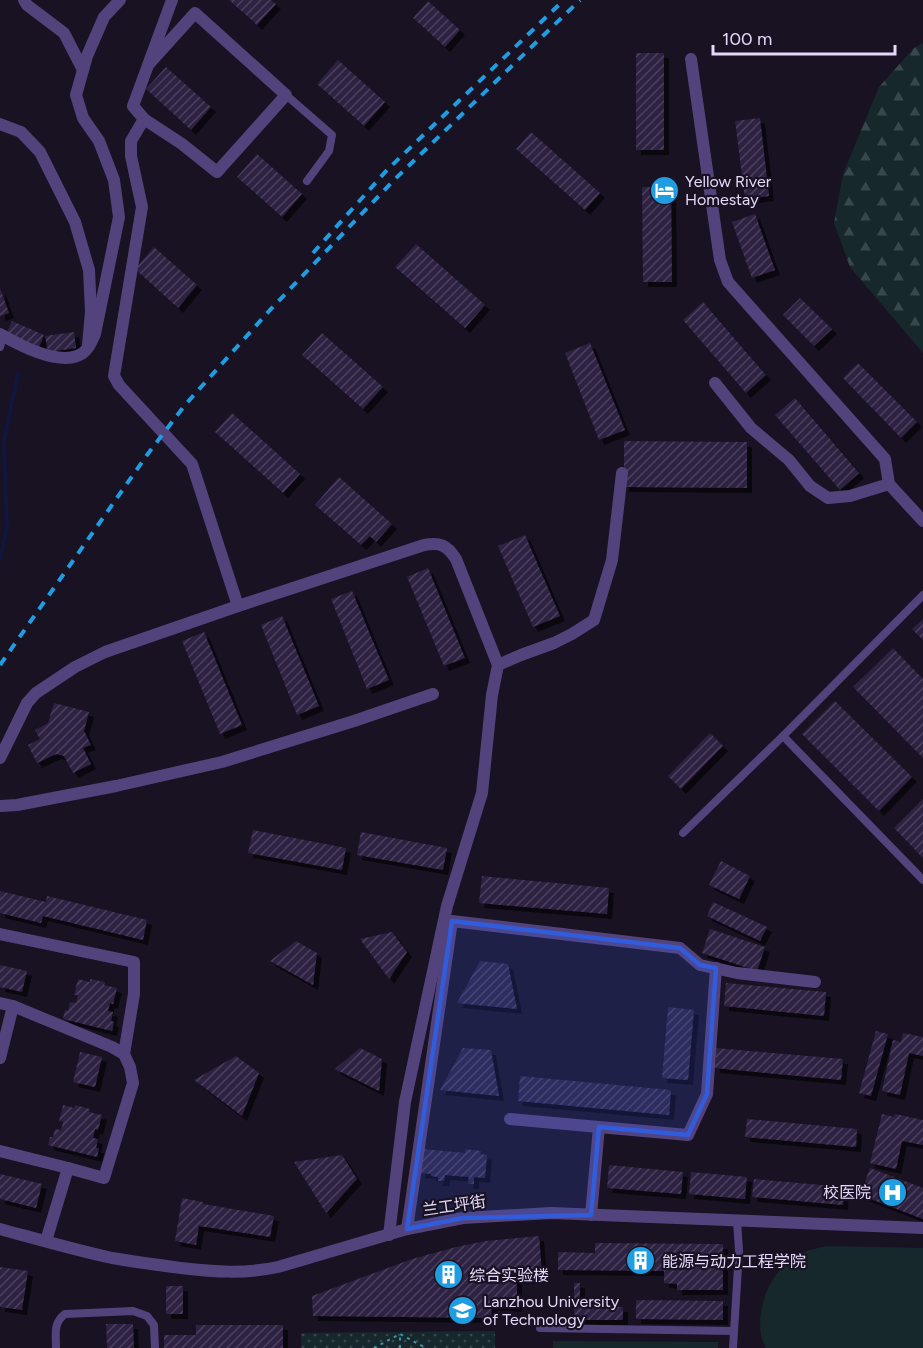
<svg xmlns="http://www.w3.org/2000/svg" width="923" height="1348" font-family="Figtree,'Noto Sans SC',sans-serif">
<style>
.grass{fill:url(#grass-dots)}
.forest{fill:url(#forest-firs)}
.pitch{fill:#16282c}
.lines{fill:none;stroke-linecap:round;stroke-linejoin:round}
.stream{stroke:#11163d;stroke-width:4}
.building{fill:url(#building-hatch);filter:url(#shadow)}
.path{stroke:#3f94a8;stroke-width:2;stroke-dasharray:3 4.5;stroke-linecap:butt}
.service{stroke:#53437c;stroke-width:8}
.minor{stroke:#53437c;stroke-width:12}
.tertiary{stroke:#53437c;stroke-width:12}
.rail{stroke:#1f9de0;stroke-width:4;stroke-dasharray:9 8;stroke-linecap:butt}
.marked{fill:#315cdb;fill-opacity:0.2;stroke:#315cdb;stroke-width:4.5;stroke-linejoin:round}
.labels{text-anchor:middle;stroke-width:4.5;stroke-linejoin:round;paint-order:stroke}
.poi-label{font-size:16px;fill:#e5d9fa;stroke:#191223;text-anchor:start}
.street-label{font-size:16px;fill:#e5d9fa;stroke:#191223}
</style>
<defs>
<pattern id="grass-dots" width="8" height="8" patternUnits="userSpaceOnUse" patternTransform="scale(1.5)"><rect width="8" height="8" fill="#16282c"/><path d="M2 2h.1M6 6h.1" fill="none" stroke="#38474c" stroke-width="1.8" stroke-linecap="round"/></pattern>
<pattern id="forest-firs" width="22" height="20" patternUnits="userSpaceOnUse" patternTransform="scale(1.5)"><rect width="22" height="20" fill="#16282c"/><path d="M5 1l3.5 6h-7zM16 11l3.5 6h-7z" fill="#38474c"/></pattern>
<pattern id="building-hatch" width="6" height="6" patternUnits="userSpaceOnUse" patternTransform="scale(1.5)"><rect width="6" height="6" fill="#2f2042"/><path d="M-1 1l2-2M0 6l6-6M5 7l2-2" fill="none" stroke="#4d405e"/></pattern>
<filter id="shadow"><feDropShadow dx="5" dy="5" stdDeviation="0" flood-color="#0009"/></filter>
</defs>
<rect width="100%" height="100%" fill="#191223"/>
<!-- grass -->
<path class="grass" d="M495 1331V1348H301V1333Z"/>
<!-- forest -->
<path class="forest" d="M923 43V353L850 267 834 223 843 174 879 87 914 48Z"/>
<!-- pitch -->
<g class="pitch">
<path d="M827 1246 923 1248V1348H766C764 1344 762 1339 761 1335 756 1302 773 1266 804 1252 811 1249 819 1248 827 1246Z"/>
<path d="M553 1341 718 1342V1348H553Z"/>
</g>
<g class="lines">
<!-- stream -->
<path class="stream" d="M0 560 7 528 4 440 18 374"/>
</g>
<!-- building -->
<g class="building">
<path d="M229 0H271L276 4 257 25Z"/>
<path d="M428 1 460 30 445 47 413 18Z"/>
<rect x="636" y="53" width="28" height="97"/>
<path d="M338 60 385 102 364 126 317 84Z"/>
<path d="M166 67 211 107 191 130 146 89Z"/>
<path d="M760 118 769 196 745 199 735 121Z"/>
<path d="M531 132 600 193 585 210 516 149Z"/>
<path d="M257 154 302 194 282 217 237 177Z"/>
<path d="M642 187H671L672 282H643Z"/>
<path d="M755 214 775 270 752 278 732 222Z"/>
<path d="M416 244 485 305 465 328 395 267Z"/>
<path d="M154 247 197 285 178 308 135 269Z"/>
<path d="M0 288 9 313 0 316Z"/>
<path d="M800 298 832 329 814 346 783 315Z"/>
<path d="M703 302 766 375 746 393 683 320Z"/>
<path d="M12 321 44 335 39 347 6 334Z"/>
<path d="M74 332 76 348 48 352 45 336Z"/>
<path d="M322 333 383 387 363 409 302 355Z"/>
<path d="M590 343 625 430 599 440 565 353Z"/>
<path d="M858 363 917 422 901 438 843 378Z"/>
<path d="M795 398 859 473 840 490 775 415Z"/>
<path d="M232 413 300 474 283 493 215 432Z"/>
<path d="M624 441 747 442V488L624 487Z"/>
<path d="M339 477 392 524 376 542 370 536 361 545 315 505Z"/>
<path d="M525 535 560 616 533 627 498 546Z"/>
<path d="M428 568 465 658 444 666 407 577Z"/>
<path d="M352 591 389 680 367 689 331 599Z"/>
<path d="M282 616 319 706 297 715 261 625Z"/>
<path d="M923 619V640L912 629Z"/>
<path d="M204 632 242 725 220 734 182 641Z"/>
<path d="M893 648 923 679V758L853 687Z"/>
<path d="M835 701 912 777 879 811 802 734Z"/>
<path d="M54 703 89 712 84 731 91 745 83 748 91 764 73 773 64 756 56 754 37 763 28 745 40 739 35 730 48 723Z"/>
<path d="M710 733 723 746 681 789 668 776Z"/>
<path d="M923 799V858L894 828Z"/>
<path d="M253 830 346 848 342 870 248 853Z"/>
<path d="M361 832 447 848 443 870 357 855Z"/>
<path d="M721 861 750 876 739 899 709 885Z"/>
<path d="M482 876 609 888 607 914 479 903Z"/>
<path d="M0 891 46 902 47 896 147 920 143 940 43 916 41 923 0 913Z"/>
<path d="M713 902 767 927 760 941 707 916Z"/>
<path d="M710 929 765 947 757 971 702 953Z"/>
<path d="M392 932 407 952 389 979 360 939Z"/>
<path d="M296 941 317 953 313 985 270 961Z"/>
<path d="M480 961 508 964 517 1009 457 1003Z"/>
<path d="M0 965 27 971 22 992 0 987Z"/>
<path d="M78 979 90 982V979L105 982 104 985 117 988 113 1004 110 1003 108 1011 113 1012 111 1021 114 1022 112 1031 63 1019 65 1010 68 1011 70 1002 76 1003 78 995H74Z"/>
<path d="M726 983 826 992 824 1016 724 1006Z"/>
<path d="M668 1007 694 1010 688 1080 662 1078Z"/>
<path d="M876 1031 888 1034 871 1096 859 1093Z"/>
<path d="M903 1033 923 1037V1056L909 1053 900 1095 882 1091 893 1040 901 1042Z"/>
<path d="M360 1048 382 1059 379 1091 335 1069Z"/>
<path d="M463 1048 491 1050 499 1096 440 1090Z"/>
<path d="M716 1048 843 1059 841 1080 715 1068Z"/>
<path d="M80 1052 102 1057 95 1087 73 1082Z"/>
<path d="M236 1056 259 1073 242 1116 194 1080Z"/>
<path d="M520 1076 671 1090 669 1115 518 1101Z"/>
<path d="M63 1105 74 1108 75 1105 90 1109 89 1112 102 1115 98 1130 95 1129 93 1138 98 1139 96 1148H99L97 1157 48 1145 50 1137H53L55 1129 61 1130 63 1122 59 1121Z"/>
<path d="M882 1114 894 1117 895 1114 923 1120V1145L902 1141 896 1169 870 1163Z"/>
<path d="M747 1119 857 1129 856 1147 745 1137Z"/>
<path d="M423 1149 465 1153V1149L481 1151 480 1154 487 1155 485 1178 474 1177V1184H468L469 1177 445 1175 444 1181H438V1177L431 1176V1174L420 1173Z"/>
<path d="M342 1155 357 1179 326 1213 294 1162Z"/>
<path d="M609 1165 683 1172 681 1194 607 1188Z"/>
<path d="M870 1168 923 1188V1219L860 1195Z"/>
<path d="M691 1172 747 1177 745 1199 689 1194Z"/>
<path d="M0 1174 42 1184 36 1208 0 1199Z"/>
<path d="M754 1179 844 1187 843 1205 752 1197Z"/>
<path d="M182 1198 203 1202V1204L274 1216 270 1237 199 1226 196 1245 175 1241Z"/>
<path d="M539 1236 542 1273 530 1272 531 1279H517V1307L492 1305 491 1318 313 1316 312 1296 412 1259 456 1247 486 1241Z"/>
<path d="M595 1243 723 1244V1290H677V1284L664 1283V1271L558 1270V1252L595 1253Z"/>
<path d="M0 1267 28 1271 22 1310 0 1307Z"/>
<path d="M574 1283H580V1300H586V1307H623V1320H574Z"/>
<rect x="166" y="1286" width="17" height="28"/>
<path d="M636 1300 723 1301V1320L636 1319Z"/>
<path d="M106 1324H133L134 1348H107Z"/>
<path d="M196 1325H283V1348H164V1335H196Z"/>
</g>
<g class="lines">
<!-- path -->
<g class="path">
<path d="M374 1348 400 1334 426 1348"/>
<path d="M400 1348V1336"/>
</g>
<!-- service -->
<g class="service">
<path d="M286 95 332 135 329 151 307 181"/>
<path d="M0 347 3 336"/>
<path d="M783 736 923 880"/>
<path d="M683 833 783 736 923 595"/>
<path d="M540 1328 734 1331"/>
<path d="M56 1348C56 1334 53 1323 65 1314L133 1311 147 1316 154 1325 155 1348"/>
<path d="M733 1348 739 1251 737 1221"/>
</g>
<!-- minor -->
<g class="minor">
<path d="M24 0 27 5 64 33 83 70"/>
<path d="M691 59 720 260 728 282 885 459 889 484 923 521"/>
<path d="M148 65 195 13 286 95 217 172 182 144 144 119 133 106 172 0"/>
<path d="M144 119 131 141V156L142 207 114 376 119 385 192 464 238 606"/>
<path d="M0 124 21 132 40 152 75 222 89 270 91 312 88 345"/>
<path d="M715 383 751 428 789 460 810 486 828 498 850 496 889 484"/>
<path d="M0 758 27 703 36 693 75 667 105 652 238 606 424 545C440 542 447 545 456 559L498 665"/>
<path d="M0 806 17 805 116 786 222 762 354 721 433 694"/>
<path d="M0 934 134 962V994L124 1054"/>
<path d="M0 1003 13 1006 112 1047 124 1054 130 1067 133 1083 104 1178 68 1168"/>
<path d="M0 1058 13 1006"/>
<path d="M510 1119 688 1135 707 1094 716 968"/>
<path d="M0 1151 68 1168 46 1241"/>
<path d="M591 1215 599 1127"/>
<path d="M0 1229C37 1239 75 1250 112 1258 135 1262 158 1265 181 1268 214 1272 245 1274 278 1267L407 1229 463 1218 551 1213 923 1228"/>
<path d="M407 1229 452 921 680 948 700 965 737 973 815 982"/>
<path d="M389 1235 405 1102 447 906 482 793 492 695 498 665 521 655 554 643 572 634 594 620 612 560 622 473"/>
</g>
<!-- tertiary -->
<path class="tertiary" d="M0 334C19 345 55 364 77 356 87 353 91 343 95 334L119 217 114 180 99 141 83 118 76 95 87 56 104 17 120 0"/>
<!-- rail -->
<g class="rail">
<path d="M313 253 387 170 564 0"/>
<path d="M0 665 147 455 185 405 270 310 393 181 580 0"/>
</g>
</g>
<!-- marked area -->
<path class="marked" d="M452 921 680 948 700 965 716 968 707 1094 688 1135 599 1127 591 1215 463 1218 407 1229Z"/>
<!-- icons -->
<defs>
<symbol id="hotel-disc" viewBox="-11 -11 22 22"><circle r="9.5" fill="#1f9de0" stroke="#191223"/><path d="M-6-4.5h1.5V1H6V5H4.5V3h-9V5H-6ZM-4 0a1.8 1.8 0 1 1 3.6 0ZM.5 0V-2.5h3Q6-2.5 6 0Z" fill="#fff"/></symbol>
<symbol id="hospital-disc" viewBox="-11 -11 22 22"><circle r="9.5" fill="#1f9de0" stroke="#191223"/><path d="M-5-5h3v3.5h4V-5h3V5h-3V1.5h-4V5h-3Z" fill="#fff"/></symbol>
<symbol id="building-disc" viewBox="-11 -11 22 22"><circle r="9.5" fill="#1f9de0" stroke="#191223"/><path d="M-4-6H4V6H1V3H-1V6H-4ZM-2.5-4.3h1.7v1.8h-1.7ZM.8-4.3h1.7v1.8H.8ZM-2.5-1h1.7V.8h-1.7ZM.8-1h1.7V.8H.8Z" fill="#fff"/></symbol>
<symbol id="university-disc" viewBox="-11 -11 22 22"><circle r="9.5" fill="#1f9de0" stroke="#191223"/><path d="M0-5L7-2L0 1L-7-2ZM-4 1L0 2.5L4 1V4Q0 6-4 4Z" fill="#fff"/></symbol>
</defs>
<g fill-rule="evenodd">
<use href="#hotel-disc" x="648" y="174" width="33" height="33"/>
<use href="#hospital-disc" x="876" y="1176" width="33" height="33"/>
<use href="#building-disc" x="624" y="1244" width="33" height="33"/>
<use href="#building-disc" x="432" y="1258" width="33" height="33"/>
<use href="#university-disc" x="446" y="1294" width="33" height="33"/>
</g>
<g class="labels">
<!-- poi labels -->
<g class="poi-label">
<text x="685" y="187">Yellow River<tspan x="685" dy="18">Homestay</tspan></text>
<text x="871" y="1198" text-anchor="end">校医院</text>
<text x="662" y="1267">能源与动力工程学院</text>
<text x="469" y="1281">综合实验楼</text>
<text x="483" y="1307">Lanzhou University<tspan x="483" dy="18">of Technology</tspan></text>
</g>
<!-- street labels -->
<g class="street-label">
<text transform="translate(454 1205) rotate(-8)" y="6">兰工坪街</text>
</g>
</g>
<!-- scale -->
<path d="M713 45v9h182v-9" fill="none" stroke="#e5d9fa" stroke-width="3"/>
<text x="722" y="45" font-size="18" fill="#e5d9fa" stroke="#191223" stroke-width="4.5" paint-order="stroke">100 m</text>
</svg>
